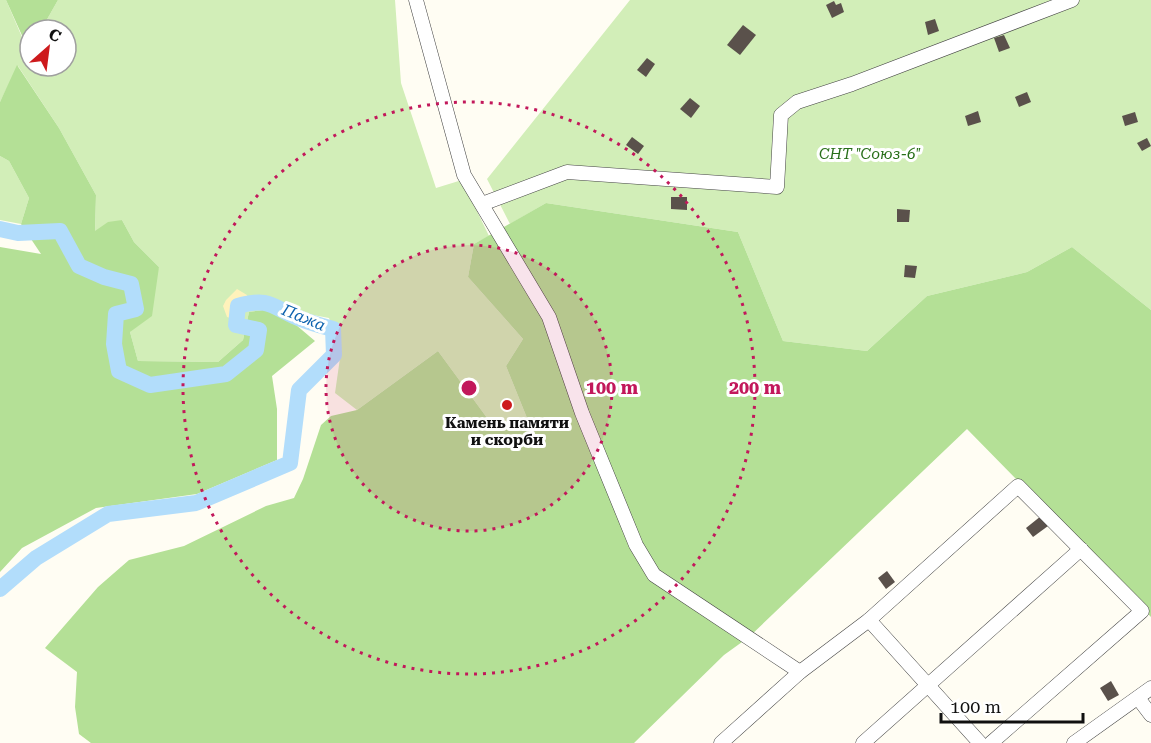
<svg xmlns="http://www.w3.org/2000/svg" width="1151" height="743" font-family="'Roboto Serif',serif">
<style>
.green{fill:#d2eeb8}
.forest{fill:#b4e096}
.sand{fill:#fff2bb}
.lines{fill:none;stroke-linecap:round;stroke-linejoin:round}
.river{stroke:#b2ddfb;stroke-width:16}
.building{fill:#5a514b}
.minor-casing{stroke:#434343;stroke-width:15}
.minor{stroke:#fff;stroke-width:14}
.ring{fill:none;stroke:#c2185b;stroke-width:3;stroke-dasharray:3 6}
.poi-dot{fill:#cd1a1c;stroke:#fff;stroke-width:2}
.labels{text-anchor:middle;stroke-width:6;stroke-linejoin:round;paint-order:stroke}
.park-label{font-size:15px;font-style:italic;fill:#286f19;stroke:#fff}
.poi-label{font-size:15px;font-weight:bold;fill:#101010;stroke:#fff}
.water-label{font-size:16px;font-style:italic;fill:#0d62ae;stroke:#fff}
.centre{fill:#c2185b;stroke:#fff;stroke-width:3}
.ring-label{font-size:18px;text-anchor:middle;font-weight:bold;fill:#c2185b;stroke:#fff;stroke-width:6;stroke-linejoin:round;paint-order:stroke}
</style>
<rect width="100%" height="100%" fill="#fffdf3"/>
<!-- green -->
<g class="green">
<path d="M0 0H6L28 51 30 49V66H66V30H41L58 0H395L401 83 436 188 462 180 489 236 474 244 468 277 523 339 506 366 527 418 493 426 438 351 357 410 335 393 341 351 329 318 276 308 249 312 243 340 218 362 138 361 130 332 159 267 134 242 122 220 95 232 96 195 59 128 18 66 0 102Z"/>
<path d="M630 0H1151V310L1072 247 1027 272 927 296 867 351 783 341 738 232 546 203 510 224 487 179Z"/>
<path d="M0 156 9 161 29 198 21 224 0 220Z"/>
</g>
<!-- forest -->
<g class="forest">
<path d="M6 0H58L41 30H30L29 51Z"/>
<path d="M17 65 59 128 96 195 95 231 108 222 122 220 134 242 159 267 152 316 130 332 138 361 218 362 243 340 249 312 276 308 315 341 272 376 277 409V460L197 494 96 508 22 548 0 572V247L41 254 21 224 29 198 9 161 0 156V102Z"/>
<path d="M546 203 738 232 783 341 867 351 927 296 1027 272 1072 247 1151 310V617L967 429 749 637 724 655 634 743H91L79 734 75 707 77 672 45 648 98 587 129 560 184 546 266 506 294 498 303 479 321 425 331 416 357 410 438 351 493 426 527 418 506 366 523 339 468 277 474 244Z"/>
</g>
<!-- sand -->
<path class="sand" d="M237 289 247 295 249 303 238 306 236 320 227 317 223 306 226 300Z"/>
<g class="lines">
<!-- river -->
<path class="river" d="M0 229 18 233 60 231 79 266 104 277 131 284 136 309 116 314 114 344 119 371 150 385 226 374 256 350 259 330 236 325 238 306C271 296 274 309 301 319 311 323 322 326 333 329L334 355 299 390 290 463 196 503 108 514 36 558 0 589"/>
</g>
<!-- building -->
<g class="building">
<path d="M834 1 836 5 841 3 844 12 832 18 826 5Z"/>
<path d="M935 19 939 31 928 35 925 22Z"/>
<path d="M743 25 756 35 740 55 727 45Z"/>
<path d="M1004 35 1010 48 999 52 994 38Z"/>
<path d="M647 58 655 64 646 77 637 70Z"/>
<path d="M1027 92 1031 102 1019 107 1015 97Z"/>
<path d="M690 98 700 106 691 118 680 109Z"/>
<path d="M978 111 981 122 968 126 965 116Z"/>
<path d="M1135 112 1138 122 1125 126 1122 116Z"/>
<path d="M632 137 644 146 638 154 626 145Z"/>
<path d="M1147 138 1151 146 1142 151 1137 143Z"/>
<path d="M671 197H687V210L671 209Z"/>
<path d="M897 209 910 210 909 222H897Z"/>
<path d="M905 265 917 266 915 278 904 277Z"/>
<path d="M1041 516 1048 526 1033 537 1026 528Z"/>
<path d="M887 571 895 582 886 589 878 578Z"/>
<path d="M1111 681 1119 695 1108 701 1100 688Z"/>
</g>
<g class="lines">
<defs>
<g id="minor">
<path d="M416 0 464 175 549 317 582 413 636 545 654 575 800 672"/>
<path d="M482 204 567 172 777 187 781 115 797 102 852 84 1072 0"/>
<path d="M869 620 1018 486 1142 611 991 743"/>
<path d="M1138 698 1151 715"/>
<path d="M721 743 800 672 869 620 980 743"/>
<path d="M863 743 1081 549"/>
<path d="M1074 743 1151 688"/>
</g>
</defs>
<!-- minor casing -->
<use href="#minor" class="minor-casing"/>
<!-- minor -->
<use href="#minor" class="minor"/>
</g>
<!-- distance rings -->
<circle cx="469" cy="388" r="143" fill="#c2185b" fill-opacity=".12"/>
<g class="ring">
<circle cx="469" cy="388" r="143"/>
<circle cx="469" cy="388" r="286"/>
</g>
<!-- markers -->
<circle class="poi-dot" cx="507" cy="405" r="6"/>
<g class="labels">
<!-- park labels -->
<g class="park-label">
<text x="870" y="159">СНТ "Союз-6"</text>
</g>
<!-- poi labels -->
<g class="poi-label">
<text x="507" y="428">Камень памяти<tspan x="507" dy="17">и скорби</tspan></text>
</g>
<!-- water labels -->
<g class="water-label">
<text transform="translate(304 317) rotate(22)" y="6">Пажа</text>
</g>
</g>
<circle cx="469" cy="388" r="9" class="centre"/>
<g class="ring-label">
<text x="612" y="394">100 m</text>
<text x="755" y="394">200 m</text>
</g>
<!-- north arrow -->
<g transform="translate(48 48) rotate(28)"><circle r="28" fill="#ffffff" stroke="#9f9f9f" stroke-width="1.5"/>
<path d="M0-4.5L10 22L0 15L-10 22Z" fill="#cd1a1c"/>
<text y="-9" font-size="16" font-weight="bold" text-anchor="middle" fill="#101010">С</text>
</g>
<!-- scale -->
<path d="M941 713v9h142v-9" fill="none" stroke="#101010" stroke-width="3"/>
<text x="950" y="713" font-size="18" fill="#101010" stroke="#ffffff" stroke-width="4.5" paint-order="stroke">100 m</text>
</svg>
